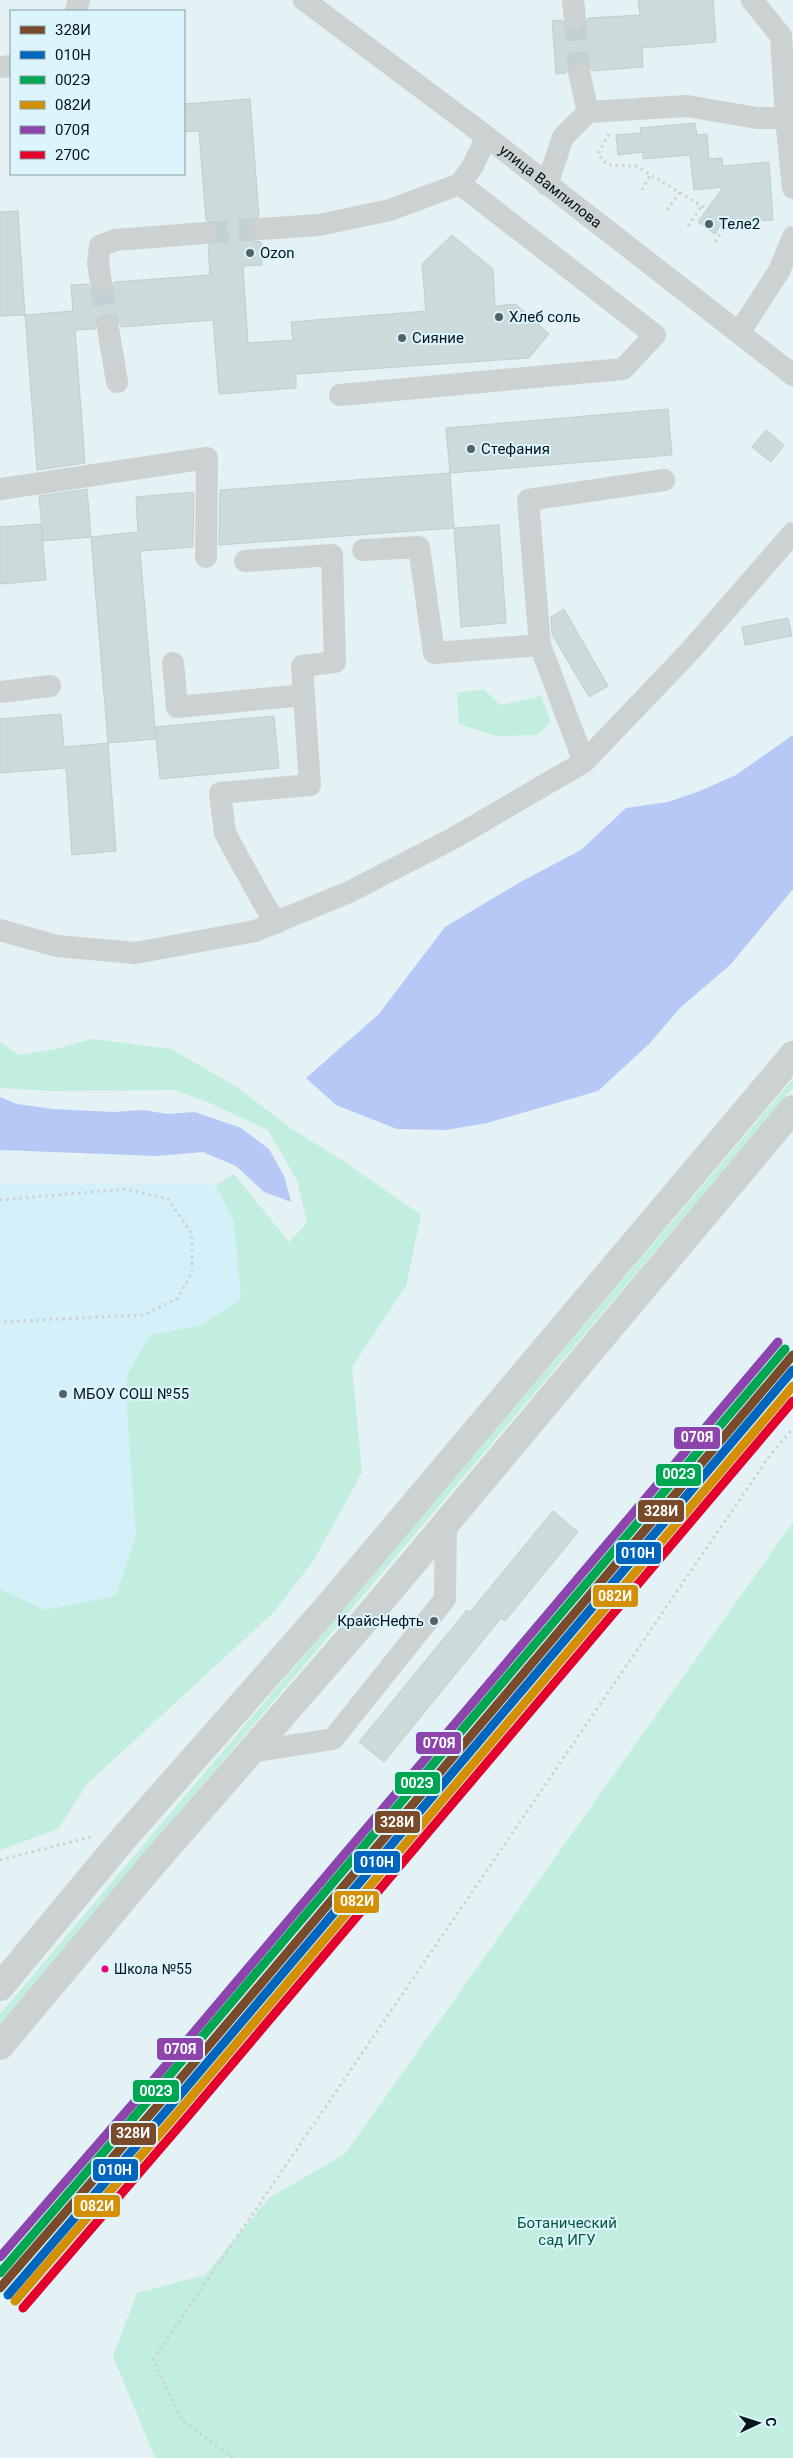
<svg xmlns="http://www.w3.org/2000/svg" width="793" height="2458" font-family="Roboto,sans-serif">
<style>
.built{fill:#d4f0f8}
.green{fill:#c1eede}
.water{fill:#b6c8f6}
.building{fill:#ccdadb;stroke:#c0ced0}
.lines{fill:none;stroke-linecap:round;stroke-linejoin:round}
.minor-tunnel{stroke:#c3d0d4;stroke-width:22;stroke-dasharray:22 11;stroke-linecap:butt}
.path{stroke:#ced2d3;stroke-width:3;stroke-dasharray:2.5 4;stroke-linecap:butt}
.minor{stroke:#ccd1d2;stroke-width:22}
.major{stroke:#ccd1d2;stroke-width:28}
.rail-1-casing{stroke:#dcf5fd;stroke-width:12}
.rail-2-casing{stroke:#dcf5fd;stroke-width:12}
.rail-3-casing{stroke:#dcf5fd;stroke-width:12}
.rail-4-casing{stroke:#dcf5fd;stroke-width:12}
.rail-5-casing{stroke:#dcf5fd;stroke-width:12}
.rail-6-casing{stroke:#dcf5fd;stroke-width:12}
.rail-1{stroke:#7a4b2a;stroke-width:9}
.rail-2{stroke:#0065bd;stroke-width:9}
.rail-3{stroke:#00a651;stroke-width:9}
.rail-4{stroke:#d39004;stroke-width:9}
.rail-5{stroke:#8e44ad;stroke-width:9}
.rail-6{stroke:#e4002b;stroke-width:9}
.poi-dot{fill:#536266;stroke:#dcf5fd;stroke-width:2}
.bus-dot{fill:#e5007d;stroke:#dcf5fd;stroke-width:2}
.labels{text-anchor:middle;stroke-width:4;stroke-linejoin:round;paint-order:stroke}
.bus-label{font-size:14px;fill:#051519;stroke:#dcf5fd;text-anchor:start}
.street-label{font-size:15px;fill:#051519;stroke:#dcf5fd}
.poi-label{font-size:15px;fill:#051519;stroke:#dcf5fd;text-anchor:start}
.park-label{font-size:15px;fill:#00593e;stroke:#dcf5fd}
.line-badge{stroke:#dcf5fd;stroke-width:2}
.badge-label{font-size:14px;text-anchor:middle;font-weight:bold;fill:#fff}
</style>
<rect width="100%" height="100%" fill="#e4f1f5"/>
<!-- built -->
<path class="built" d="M0 1183 216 1185 234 1223 241 1299 199 1326 150 1335 127 1375V1412L136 1535 116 1596 45 1610 0 1589Z"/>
<!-- green -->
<g class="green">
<path d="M483 689 501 705 541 696 551 722 536 735 496 736 459 724 457 693Z"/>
<path d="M92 1039 171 1049 235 1086 292 1129 340 1159 421 1215 406 1286 352 1367 362 1472 314 1560 274 1612 88 1783 58 1829 0 1850V1589L45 1610 116 1596 136 1535 127 1412V1375L150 1335 199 1326 241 1299 234 1223 216 1185 234 1174 289 1242 307 1223 297 1180 268 1130 210 1103 175 1090 52 1091 0 1088V1042L19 1055 52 1050Z"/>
<path d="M793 1079V1088L0 2024V2014Z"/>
<path d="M793 1522V2458H155L113 2356 137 2293 205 2275 269 2198 345 2154Z"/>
</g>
<!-- water -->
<g class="water">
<path d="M793 735V889L731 964 680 1008 649 1044 598 1091 487 1123 446 1130 397 1129 336 1105 306 1078 379 1014 445 927 524 880 581 850 626 808 668 802 700 791 736 775Z"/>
<path d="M0 1097 17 1104 53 1109 113 1112 144 1110 167 1114 195 1112 241 1128 269 1149 284 1176 291 1202 264 1192 236 1166 203 1152 157 1156 0 1150Z"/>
</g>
<!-- building -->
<g class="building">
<path d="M638 0H713L716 42 642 48 643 67 592 71 588 63 577 59 570 63 566 73 556 74 552 21 562 20 569 31 577 32 583 29 588 18 640 15Z"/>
<path d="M250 99 259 216 248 223 247 230 254 241 261 242 262 265 243 266 248 343 293 340 291 322 426 311 422 264 452 235 493 269 495 306 516 304 549 334 529 358 296 374V388L219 394 213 320 121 327 118 319 112 316 105 315 99 318 95 329 75 330 85 463 37 470 25 315 73 311 71 285 88 284 91 292 102 296 110 293 114 282 210 275 208 246 218 239 219 232 216 225 206 220 199 131 184 132V104Z"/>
<path d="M695 123 697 135 707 134 709 159 722 158 723 166 769 162 773 220 722 223 715 234 698 222 723 187 694 190 690 155 643 159V152L618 155 616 135 641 133 640 128Z"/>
<path d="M18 211 25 315 0 316V212Z"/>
<path d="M668 409 672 455 450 473 446 428Z"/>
<path d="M766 430 784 445 771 462 752 447Z"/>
<path d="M450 473 454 528 219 545 220 490Z"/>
<path d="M87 489 91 537 43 541 39 496Z"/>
<path d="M194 492 193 547 140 551 156 739 108 743 91 537 138 532 136 497Z"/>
<path d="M41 524 46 580 0 584V527Z"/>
<path d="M499 525 506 623 461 627 454 528Z"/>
<path d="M564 609 608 686 589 697 552 634 551 617Z"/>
<path d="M788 618 792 636 745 645 742 627Z"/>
<path d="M61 714 64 747 108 743 116 851 72 855 66 768 0 773V719Z"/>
<path d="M274 716 279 768 160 779 155 727Z"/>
<path d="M553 1511 578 1532 505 1621 501 1618 384 1762 359 1742 467 1610 470 1612Z"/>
</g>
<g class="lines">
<!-- minor-tunnel -->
<g class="minor-tunnel">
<path d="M575 19 579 72"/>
<path d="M206 233 260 229"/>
<path d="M101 283 108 328"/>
</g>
<!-- path -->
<g class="path">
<path d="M609 134 598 154 607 165 636 166 728 222 713 245"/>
<path d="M642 190 651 174"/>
<path d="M667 210 680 192"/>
<path d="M688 226 702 205"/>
<path d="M0 1200 125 1189 168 1199 192 1234V1272L178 1298 143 1315 0 1322"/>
<path d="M0 1860 91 1837"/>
<path d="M233 2458 183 2421 153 2360 768 1458 793 1428"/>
</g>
<!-- minor -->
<g class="minor">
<path id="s1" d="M304 0 487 137 793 375"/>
<path d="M573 0 575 19"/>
<path d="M752 0 781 36 786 118"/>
<path d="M76 11 79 0"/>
<path d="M0 67 11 66"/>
<path d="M588 112 687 106 757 118H786L793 188"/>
<path d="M547 185 563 137 588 112 579 72"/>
<path d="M260 229 319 225 390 210 460 184"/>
<path d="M101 283 98 263 100 246 115 240 206 233"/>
<path d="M108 328 117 382"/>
<path d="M739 333 779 271 793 237"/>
<path d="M340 395 623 369 655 335 460 184 472 167 487 137"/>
<path d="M0 489 207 458 206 557"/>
<path d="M363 550 419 547 434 653 540 645"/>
<path d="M245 561 332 555 335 662 302 666 310 785 220 793 225 833 260 897 276 923"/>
<path d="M173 663 177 707 304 695"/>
<path d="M0 692 50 686"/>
<path d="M584 762 540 645 528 500 664 480"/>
<path d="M0 930 57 946 135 953 255 931 349 892 452 839 584 762 691 650 793 533"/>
<path d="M250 1752 333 1739 445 1599 446 1522"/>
</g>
<!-- major -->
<g class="major">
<path d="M0 1987 123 1839 331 1603 793 1055"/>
<path d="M0 2046 151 1866 360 1626 793 1109"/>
</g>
<defs>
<path id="rail-1" d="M0 2288 160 2103 793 1355"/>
<path id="rail-2" d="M8 2295 168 2109 793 1370"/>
<path id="rail-3" d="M0 2273 152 2096 785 1349"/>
<path id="rail-4" d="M15 2301 175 2116 793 1386"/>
<path id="rail-5" d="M0 2257 145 2090 778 1342"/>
<path id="rail-6" d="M23 2308 183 2122 793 1401"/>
</defs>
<!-- rail-1 casing -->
<use href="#rail-1" class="rail-1-casing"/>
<!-- rail-2 casing -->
<use href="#rail-2" class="rail-2-casing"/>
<!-- rail-3 casing -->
<use href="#rail-3" class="rail-3-casing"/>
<!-- rail-4 casing -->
<use href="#rail-4" class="rail-4-casing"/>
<!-- rail-5 casing -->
<use href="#rail-5" class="rail-5-casing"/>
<!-- rail-6 casing -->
<use href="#rail-6" class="rail-6-casing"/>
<!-- rail-1 -->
<use href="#rail-1" class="rail-1"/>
<!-- rail-2 -->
<use href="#rail-2" class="rail-2"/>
<!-- rail-3 -->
<use href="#rail-3" class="rail-3"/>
<!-- rail-4 -->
<use href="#rail-4" class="rail-4"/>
<!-- rail-5 -->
<use href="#rail-5" class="rail-5"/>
<!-- rail-6 -->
<use href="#rail-6" class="rail-6"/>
</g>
<!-- markers -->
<g class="poi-dot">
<circle cx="709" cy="224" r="5"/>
<circle cx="250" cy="253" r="5"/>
<circle cx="499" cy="317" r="5"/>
<circle cx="402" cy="338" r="5"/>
<circle cx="471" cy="449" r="5"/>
<circle cx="63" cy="1394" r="5"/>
<circle cx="434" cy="1621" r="5"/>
</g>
<circle class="bus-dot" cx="105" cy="1969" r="4.5"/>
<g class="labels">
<!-- bus labels -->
<g class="bus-label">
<text x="114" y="1974">Школа №55</text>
</g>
<!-- street labels -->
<g class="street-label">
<text dy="5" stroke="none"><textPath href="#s1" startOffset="309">улица Вампилова</textPath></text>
</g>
<!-- poi labels -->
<g class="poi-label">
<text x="719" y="229">Теле2</text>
<text x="260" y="258">Ozon</text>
<text x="509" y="322">Хлеб соль</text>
<text x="412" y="343">Сияние</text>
<text x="481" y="454">Стефания</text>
<text x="73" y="1399">МБОУ СОШ №55</text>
<text x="424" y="1626" text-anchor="end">КрайсНефть</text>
</g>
<!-- park labels -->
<g class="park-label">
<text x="567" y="2228">Ботанический<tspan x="567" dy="17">сад ИГУ</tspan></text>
</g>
</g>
<g class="line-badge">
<rect x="673" y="1426" width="48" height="24" rx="5" fill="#8e44ad"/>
<rect x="655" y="1463" width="47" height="24" rx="5" fill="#00a651"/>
<rect x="637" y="1499" width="48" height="24" rx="5" fill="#7a4b2a"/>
<rect x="615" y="1541" width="47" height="24" rx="5" fill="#0065bd"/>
<rect x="592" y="1584" width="47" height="24" rx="5" fill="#d39004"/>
<rect x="415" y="1731" width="47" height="24" rx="5" fill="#8e44ad"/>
<rect x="394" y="1771" width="47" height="24" rx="5" fill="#00a651"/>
<rect x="374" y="1810" width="47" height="24" rx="5" fill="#7a4b2a"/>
<rect x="353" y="1850" width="48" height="24" rx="5" fill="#0065bd"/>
<rect x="333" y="1890" width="47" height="24" rx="5" fill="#d39004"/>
<rect x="156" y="2037" width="48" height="24" rx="5" fill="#8e44ad"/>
<rect x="132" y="2079" width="48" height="24" rx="5" fill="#00a651"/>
<rect x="110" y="2122" width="47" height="24" rx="5" fill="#7a4b2a"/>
<rect x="92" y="2158" width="47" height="24" rx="5" fill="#0065bd"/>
<rect x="73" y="2194" width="48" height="24" rx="5" fill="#d39004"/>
</g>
<g class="badge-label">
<text x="697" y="1442">070Я</text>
<text x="679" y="1479">002Э</text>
<text x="661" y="1516">328И</text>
<text x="638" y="1558">010Н</text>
<text x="615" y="1601">082И</text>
<text x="439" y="1748">070Я</text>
<text x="417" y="1788">002Э</text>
<text x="397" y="1827">328И</text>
<text x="377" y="1867">010Н</text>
<text x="357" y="1906">082И</text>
<text x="180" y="2054">070Я</text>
<text x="156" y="2096">002Э</text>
<text x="133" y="2138">328И</text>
<text x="115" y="2175">010Н</text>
<text x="97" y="2211">082И</text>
</g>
<!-- legend -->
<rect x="10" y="10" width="175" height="165" fill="#dcf5fd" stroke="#869ba2"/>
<rect x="20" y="26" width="25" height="8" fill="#7a4b2a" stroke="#869ba2"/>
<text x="55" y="35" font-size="15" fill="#051519">328И</text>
<rect x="20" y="51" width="25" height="8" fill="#0065bd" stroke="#869ba2"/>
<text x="55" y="60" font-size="15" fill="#051519">010Н</text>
<rect x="20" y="76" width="25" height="8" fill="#00a651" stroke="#869ba2"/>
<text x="55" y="85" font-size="15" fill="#051519">002Э</text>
<rect x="20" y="101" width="25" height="8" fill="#d39004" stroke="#869ba2"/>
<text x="55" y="110" font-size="15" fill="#051519">082И</text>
<rect x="20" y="126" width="25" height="8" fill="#8e44ad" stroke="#869ba2"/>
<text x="55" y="135" font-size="15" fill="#051519">070Я</text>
<rect x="20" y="151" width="25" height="8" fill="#e4002b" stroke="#869ba2"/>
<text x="55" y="160" font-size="15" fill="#051519">270С</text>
<!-- north arrow -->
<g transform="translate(758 2423) rotate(86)" stroke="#dcf5fd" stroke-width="4" paint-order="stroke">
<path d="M0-4L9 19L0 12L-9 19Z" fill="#051519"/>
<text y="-8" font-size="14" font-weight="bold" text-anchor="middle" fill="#051519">С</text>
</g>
</svg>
